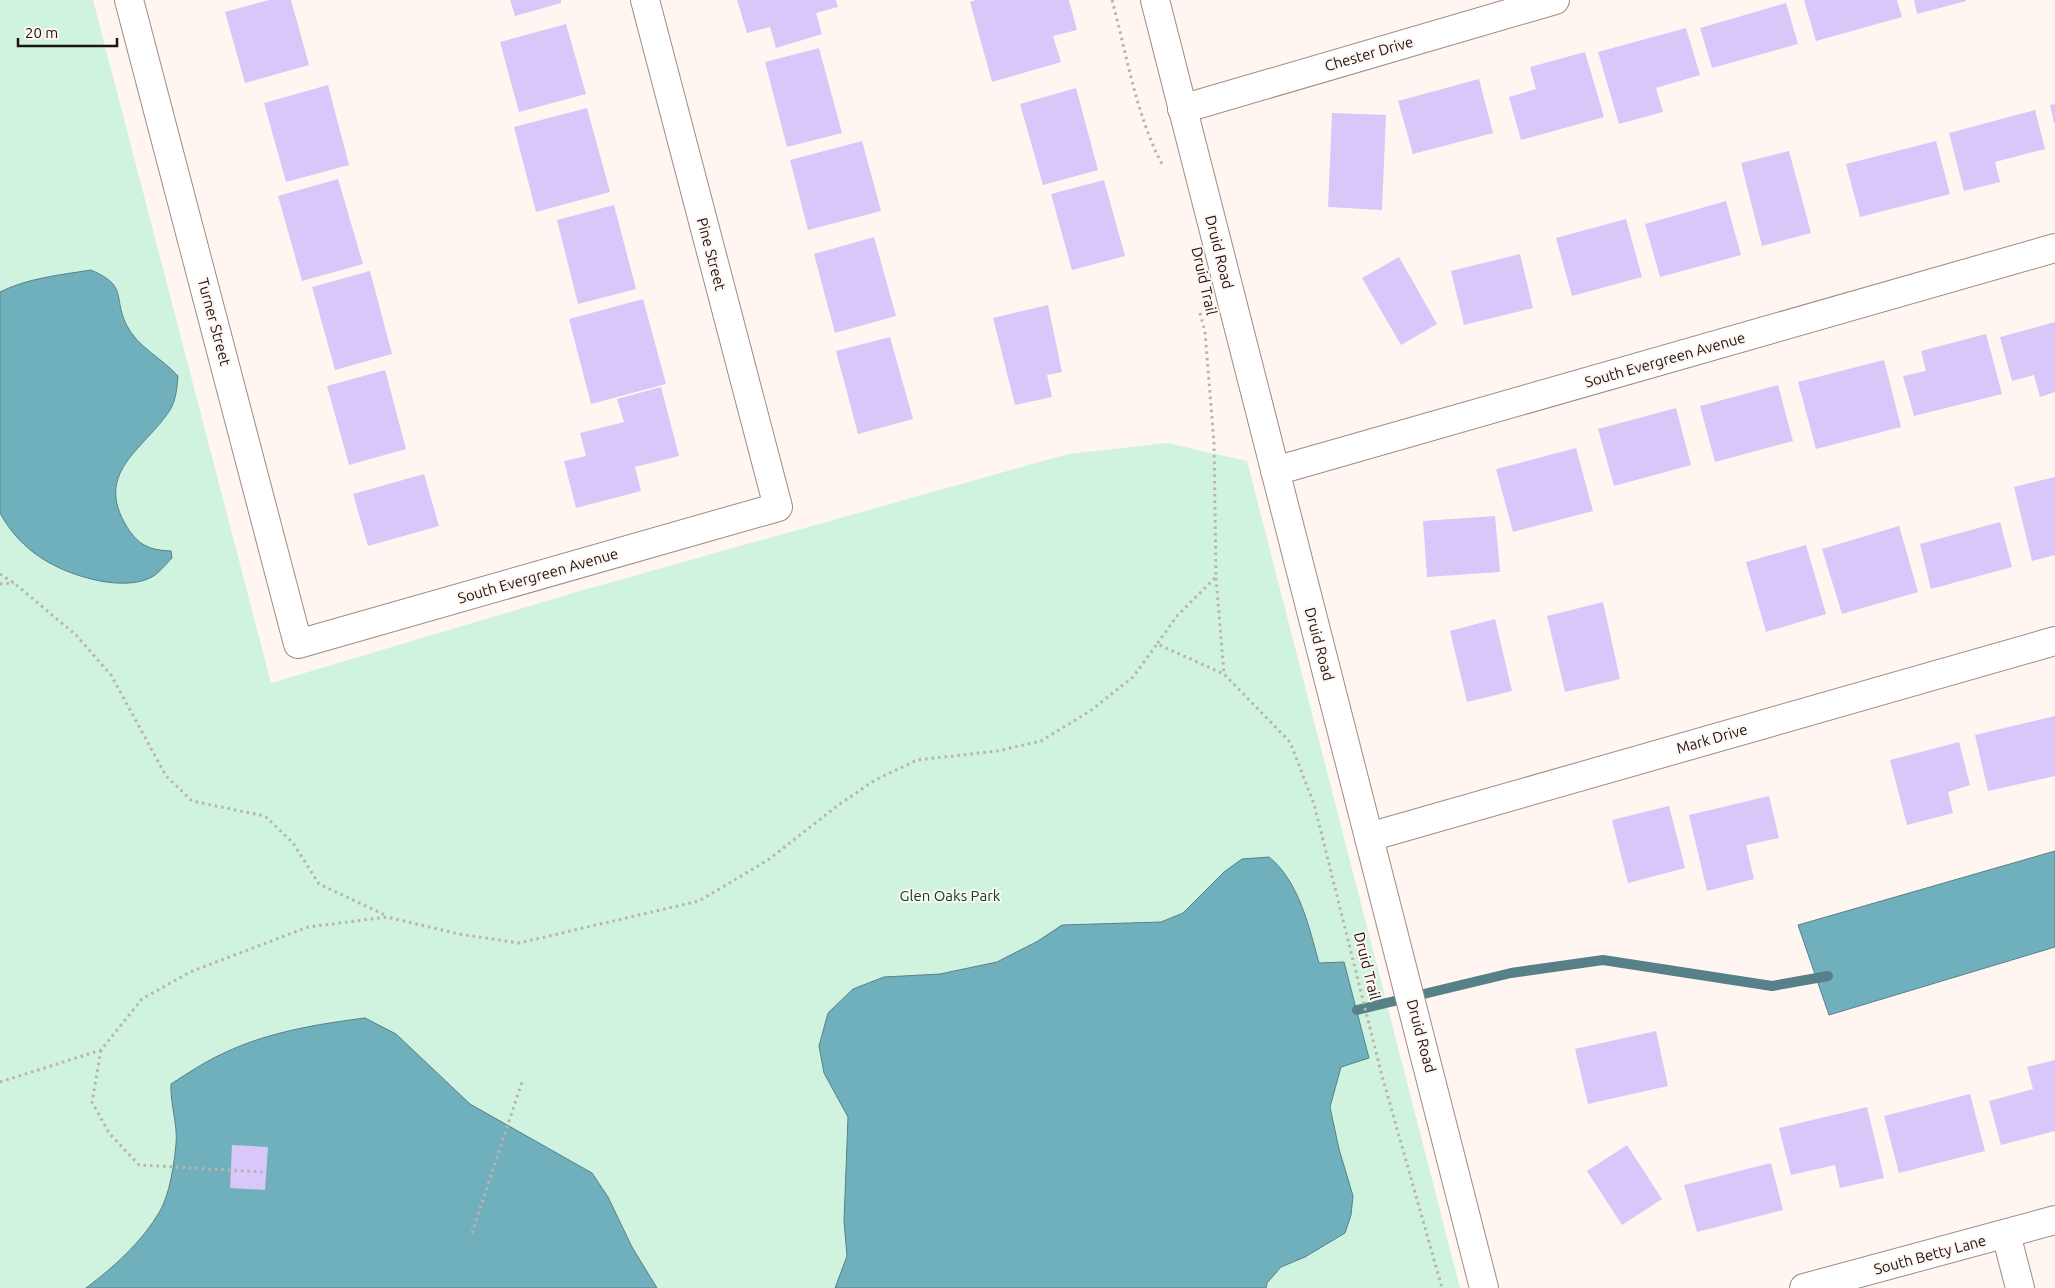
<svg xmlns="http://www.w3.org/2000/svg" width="2055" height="1288" font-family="Ubuntu,sans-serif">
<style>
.green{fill:#d0f3df}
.water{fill:#70b0bd;stroke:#578189}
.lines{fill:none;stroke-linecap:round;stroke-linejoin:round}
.stream{stroke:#578189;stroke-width:10}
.building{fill:#d7c8f9}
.minor-casing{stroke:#9f8b82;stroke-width:30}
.tertiary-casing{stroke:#9f8b82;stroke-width:30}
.path{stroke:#bbb2ae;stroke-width:3;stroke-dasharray:2.5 4;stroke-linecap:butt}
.minor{stroke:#fff;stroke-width:28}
.tertiary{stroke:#fff;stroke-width:28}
.labels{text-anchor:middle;stroke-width:4;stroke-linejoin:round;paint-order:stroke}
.street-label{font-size:15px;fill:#1c1411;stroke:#fff6f2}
.park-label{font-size:15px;fill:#00452a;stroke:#fff6f2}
</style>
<rect width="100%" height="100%" fill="#fff6f2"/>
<!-- green -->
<path class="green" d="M0 0H93L271 683 580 591 1068 454 1167 443 1247 461 1460 1288H0Z"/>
<!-- water -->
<g class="water">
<path d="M91 270C128 286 113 296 126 324 137 347 162 358 178 376 177 388 176 400 170 410 144 450 93 472 127 527 139 546 150 550 171 551L172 558C166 564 159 573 152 577 137 585 117 584 100 581 57 572 21 552 0 513V292C28 278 60 275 91 270Z"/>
<path d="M2055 851V947L1829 1015 1798 925Z"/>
<path d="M1269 857C1299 881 1309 927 1319 963L1344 962 1369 1058 1341 1067 1330 1107 1339 1149 1353 1196 1351 1215 1345 1233 1305 1257 1281 1267 1267 1283 1266 1288H835L847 1256 844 1221 848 1117 824 1073 819 1046 828 1013 853 989 884 977 940 974 997 962 1038 941 1062 925 1161 922 1183 913 1224 872 1242 859Z"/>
<path d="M365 1018 396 1034 470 1104 592 1173 608 1197 632 1247 657 1288H86C114 1267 142 1242 160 1211 170 1193 174 1165 176 1144 178 1125 170 1104 171 1084 188 1073 206 1061 224 1053 268 1032 318 1024 365 1018Z"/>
</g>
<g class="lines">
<!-- stream -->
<path class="stream" d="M1357 1010 1511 973 1603 960 1772 986 1828 976"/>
</g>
<!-- building -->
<g class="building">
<path d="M269 0H291L309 65 245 83 225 12Z"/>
<path d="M510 0H561V3L515 16Z"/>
<path d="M737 0H836L838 7 816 13 822 34 776 48 770 27 747 33Z"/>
<path d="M976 0H1069L1077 30 1053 36 1061 62 992 82 970 2Z"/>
<path d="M1804 0H1897L1902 17 1816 41Z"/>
<path d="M1914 0H1966V1L1917 14Z"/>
<path d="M1786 3 1798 44 1712 68 1700 28Z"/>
<path d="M566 24 586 94 519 112 500 42Z"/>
<path d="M1686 28 1700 75 1656 88 1663 112 1619 124 1598 52Z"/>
<path d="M819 48 842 133 787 147 765 62Z"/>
<path d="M1585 52 1604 117 1521 140 1509 97 1536 89 1530 67Z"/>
<path d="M1479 79 1493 133 1413 154 1398 101Z"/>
<path d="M328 85 349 165 286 182 264 103Z"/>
<path d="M1076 88 1098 170 1043 185 1020 104Z"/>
<path d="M2055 104V123H2054L2050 105Z"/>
<path d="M587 108 610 192 536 212 514 127Z"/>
<path d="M2035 110 2045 149 1995 162 2000 182 1964 191 1949 133Z"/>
<path d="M1332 113 1386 115 1382 210 1328 207Z"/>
<path d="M862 141 881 211 808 230 790 160Z"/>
<path d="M1936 141 1950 194 1860 217 1846 164Z"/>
<path d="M1789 151 1811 233 1762 246 1741 163Z"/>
<path d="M338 179 363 264 302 281 278 196Z"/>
<path d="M1104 180 1125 256 1072 270 1051 194Z"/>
<path d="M1726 201 1741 255 1660 277 1645 224Z"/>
<path d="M614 205 636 289 578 304 557 220Z"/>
<path d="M1626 219 1642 277 1572 296 1556 238Z"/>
<path d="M874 237 896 316 835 333 814 254Z"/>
<path d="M1520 254 1533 308 1464 325 1451 271Z"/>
<path d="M1399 257 1437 324 1401 345 1362 278Z"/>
<path d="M370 271 392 354 335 370 312 287Z"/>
<path d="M643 299 666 384 591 404 569 319Z"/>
<path d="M1048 305 1062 372 1047 375 1052 397 1015 405 993 318Z"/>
<path d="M2055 322V392L2040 397 2034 375 2012 381 2000 337Z"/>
<path d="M1986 334 2002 394 1914 416 1903 376 1926 371 1921 351Z"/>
<path d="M890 337 913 419 858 434 836 351Z"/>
<path d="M1884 360 1901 427 1816 449 1798 382Z"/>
<path d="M385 370 406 449 349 465 327 386Z"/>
<path d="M1778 385 1793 441 1715 462 1700 406Z"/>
<path d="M661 387 679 456 635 467 641 491 576 508 564 461 586 456 580 433 624 422 617 399Z"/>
<path d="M1676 408 1691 465 1614 486 1598 429Z"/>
<path d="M1576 448 1593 511 1513 532 1496 469Z"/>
<path d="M424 474 439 526 368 546 353 494Z"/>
<path d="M2055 477V555L2032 561 2014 487Z"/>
<path d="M1495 516 1500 572 1427 577 1423 521Z"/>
<path d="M2000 522 2012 567 1931 589 1920 544Z"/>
<path d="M1899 526 1918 592 1842 614 1822 549Z"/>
<path d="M1806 545 1826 614 1766 632 1746 562Z"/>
<path d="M1603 602 1620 679 1565 692 1547 616Z"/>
<path d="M1495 619 1512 691 1467 702 1450 631Z"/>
<path d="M2055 716V776L1988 791 1975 735Z"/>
<path d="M1959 742 1970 785 1948 792 1953 813 1907 825 1890 760Z"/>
<path d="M1769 796 1779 838 1746 845 1754 879 1707 891 1689 815Z"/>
<path d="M1669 806 1685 868 1628 883 1612 820Z"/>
<path d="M1656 1031 1668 1086 1588 1104 1575 1049Z"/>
<path d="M2055 1060V1131L2001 1145 1989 1101 2033 1089 2027 1067Z"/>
<path d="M1970 1094 1985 1151 1899 1173 1884 1116Z"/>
<path d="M1867 1107 1884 1178 1840 1188 1835 1165 1791 1175 1779 1128Z"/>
<path d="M232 1145 268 1147 265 1190 230 1188Z"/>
<path d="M1627 1145 1662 1199 1622 1225 1587 1171Z"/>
<path d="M1771 1163 1783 1210 1697 1232 1684 1185Z"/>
</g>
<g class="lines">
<defs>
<g id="minor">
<path d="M129 0 298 644 778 507 645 0"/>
<path d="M1182 109 1555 0"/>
<path d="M1275 471 2055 248"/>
<path d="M1369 837 2055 641"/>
<path d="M2006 1234 2020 1288"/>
<path d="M1804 1288 2055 1220"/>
</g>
<path id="tertiary" d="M1155 0 1484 1288"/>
</defs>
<!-- minor casing -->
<use href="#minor" class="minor-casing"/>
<!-- tertiary casing -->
<use href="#tertiary" class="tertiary-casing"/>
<!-- path -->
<g class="path">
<path d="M1112 0C1127 55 1136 116 1163 166"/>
<path d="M1200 313 1205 332 1214 443 1216 577 1177 616 1157 644 1224 674 1290 742 1314 804 1381 1072 1442 1288"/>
<path d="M0 574 14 583 76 635 111 675 166 776 192 801 265 816 293 843 319 884 387 916"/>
<path d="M1216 578 1224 674"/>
<path d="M0 584 14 583"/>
<path d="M101 1050 92 1102 109 1133 139 1165 264 1172"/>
<path d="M0 1082 101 1050 142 999 190 972 308 927 387 917 459 934 519 943 699 901 768 860 837 806 875 780 917 760 997 751 1041 741 1090 711 1133 677 1157 644"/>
<path d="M472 1233 522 1082"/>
</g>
<!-- minor -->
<use href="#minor" class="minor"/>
<!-- tertiary -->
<use href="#tertiary" class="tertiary"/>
</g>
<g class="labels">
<!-- street labels -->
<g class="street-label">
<text transform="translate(1369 54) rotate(-16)" y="5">Chester Drive</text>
<text transform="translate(1219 252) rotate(76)" y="5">Druid Road</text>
<text transform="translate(711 254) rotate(75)" y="5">Pine Street</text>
<text transform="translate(1204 281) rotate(77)" y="5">Druid Trail</text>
<text transform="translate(214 322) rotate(75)" y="5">Turner Street</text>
<text transform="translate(1665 360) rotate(-16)" y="5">South Evergreen Avenue</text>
<text transform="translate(538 576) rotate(-16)" y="5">South Evergreen Avenue</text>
<text transform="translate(1319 644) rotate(75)" y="5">Druid Road</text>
<text transform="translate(1712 739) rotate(-16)" y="5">Mark Drive</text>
<text transform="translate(1367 966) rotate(76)" y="5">Druid Trail</text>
<text transform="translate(1421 1036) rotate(75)" y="5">Druid Road</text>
<text transform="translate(1930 1255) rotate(-15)" y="5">South Betty Lane</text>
</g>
<!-- park labels -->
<g class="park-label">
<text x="950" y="901">Glen Oaks Park</text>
</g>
</g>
<!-- scale -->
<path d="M18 38v8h99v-8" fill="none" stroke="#1c1411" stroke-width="2.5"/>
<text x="25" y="38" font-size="15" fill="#1c1411" stroke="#fff6f2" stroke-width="4" paint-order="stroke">20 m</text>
</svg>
